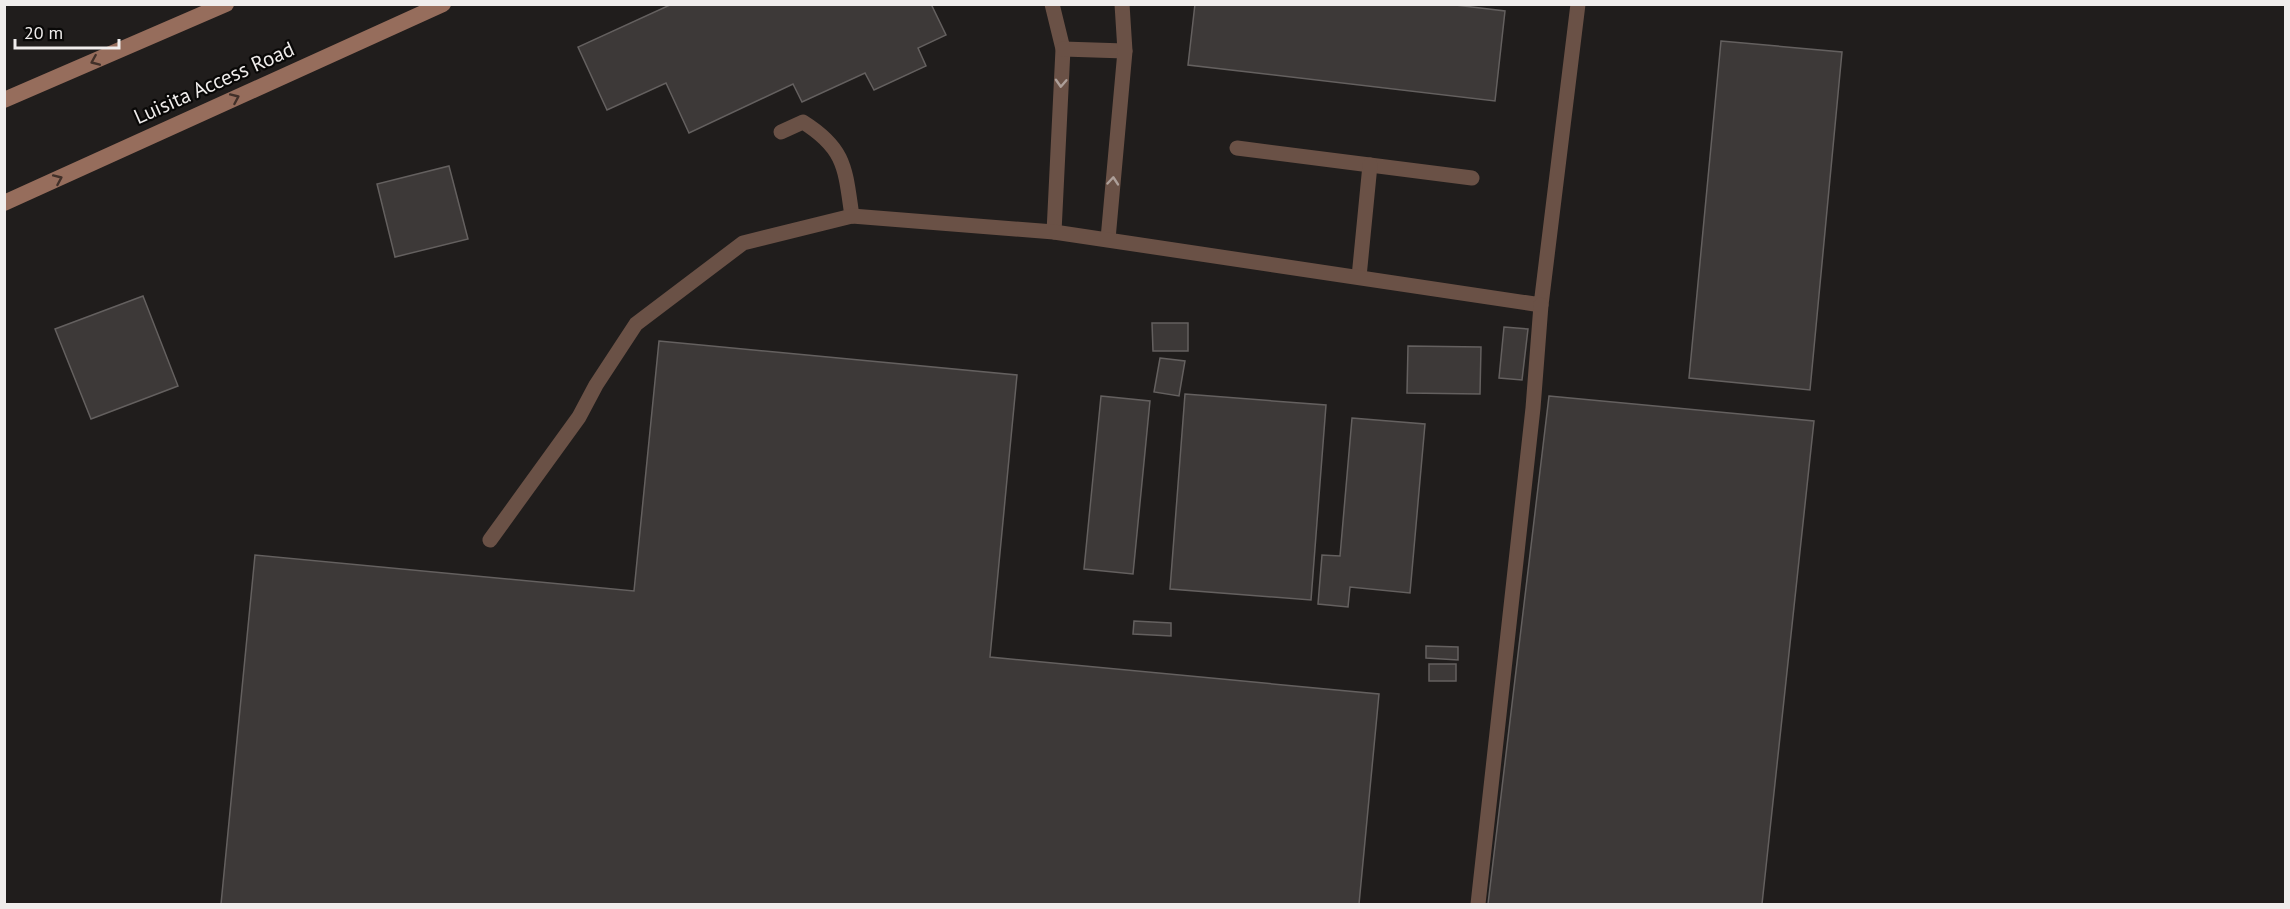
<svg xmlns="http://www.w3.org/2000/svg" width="2290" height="909" font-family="'PT Sans',sans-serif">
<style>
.building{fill:#3d3938;stroke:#64605f;stroke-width:1.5}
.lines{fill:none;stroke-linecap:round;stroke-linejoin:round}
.service{stroke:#6a5146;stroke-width:15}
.secondary{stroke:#966d5c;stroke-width:16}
.oneway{stroke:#413029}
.oneway2{stroke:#ad9f99}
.labels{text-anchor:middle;stroke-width:4.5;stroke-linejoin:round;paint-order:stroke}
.street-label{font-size:21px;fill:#f0edec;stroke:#090807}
</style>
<rect width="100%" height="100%" fill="#201d1c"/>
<!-- building -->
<g class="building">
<path d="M672 4H931L946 35 918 48 926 66 874 90 865 73 802 102 793 84 689 133 666 83 607 110 578 47Z"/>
<path d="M1195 4H1447L1505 11 1495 101 1188 65Z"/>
<path d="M1721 41 1842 52 1810 390 1689 378Z"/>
<path d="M449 166 468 239 395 257 377 184Z"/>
<path d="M143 296 178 386 91 419 55 329Z"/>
<path d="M1152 323H1188V351H1153Z"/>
<path d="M1504 327 1528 329 1522 380 1499 378Z"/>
<path d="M659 341 1017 375 990 657 1379 694 1359 904H221L255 555 634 591Z"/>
<path d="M1408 346 1481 347 1480 394 1407 393Z"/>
<path d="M1160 358 1185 361 1179 396 1154 392Z"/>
<path d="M1185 394 1326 405 1311 600 1170 589Z"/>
<path d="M1101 396 1150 401 1133 574 1084 569Z"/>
<path d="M1549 396 1814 421 1762 904H1488Z"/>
<path d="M1352 418 1425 424 1410 593 1350 587 1348 607 1318 604 1322 555 1340 556Z"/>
<path d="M1134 621 1171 623V636L1133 634Z"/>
<path d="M1426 646 1458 647V660L1426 658Z"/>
<rect x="1429" y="664" width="27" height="17"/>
</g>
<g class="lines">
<!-- service -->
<g class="service">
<path d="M1052 4 1063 49 1054 232"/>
<path d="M1063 49 1125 51"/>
<path d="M781 132 803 122C846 149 845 169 852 216"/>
<path d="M1237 148 1472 178"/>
<path d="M1108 239 1125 51 1122 4"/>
<path d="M1359 277 1370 165"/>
<path d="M490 540 579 417 596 385 636 324 743 243 852 216 1054 232 1541 305 1578 4"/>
<path d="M1478 904 1533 408 1541 305"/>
</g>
<!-- secondary -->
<g class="secondary">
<path d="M4 100 226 4"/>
<path d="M4 203 443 4"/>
</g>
</g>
<!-- one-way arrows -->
<defs><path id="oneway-chevron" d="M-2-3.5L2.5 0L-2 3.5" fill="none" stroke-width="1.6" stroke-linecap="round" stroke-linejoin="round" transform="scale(1.5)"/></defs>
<g class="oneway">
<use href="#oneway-chevron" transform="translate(95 61) rotate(157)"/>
<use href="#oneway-chevron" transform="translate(235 98) rotate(-24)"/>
<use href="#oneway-chevron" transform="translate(58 179) rotate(-24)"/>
</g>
<g class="oneway2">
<use href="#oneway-chevron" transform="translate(1061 83) rotate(93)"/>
<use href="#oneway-chevron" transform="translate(1113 181) rotate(-85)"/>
</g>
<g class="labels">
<!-- street labels -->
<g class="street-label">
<text transform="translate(214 83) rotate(-24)" y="7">Luisita Access Road</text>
</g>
</g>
<!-- border -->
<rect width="2290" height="909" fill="none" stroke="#f0edec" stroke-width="12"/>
<!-- scale -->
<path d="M15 39v9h104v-9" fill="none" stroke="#f0edec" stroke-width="3"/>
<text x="24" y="39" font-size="18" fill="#f0edec" stroke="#090807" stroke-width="4.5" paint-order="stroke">20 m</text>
</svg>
